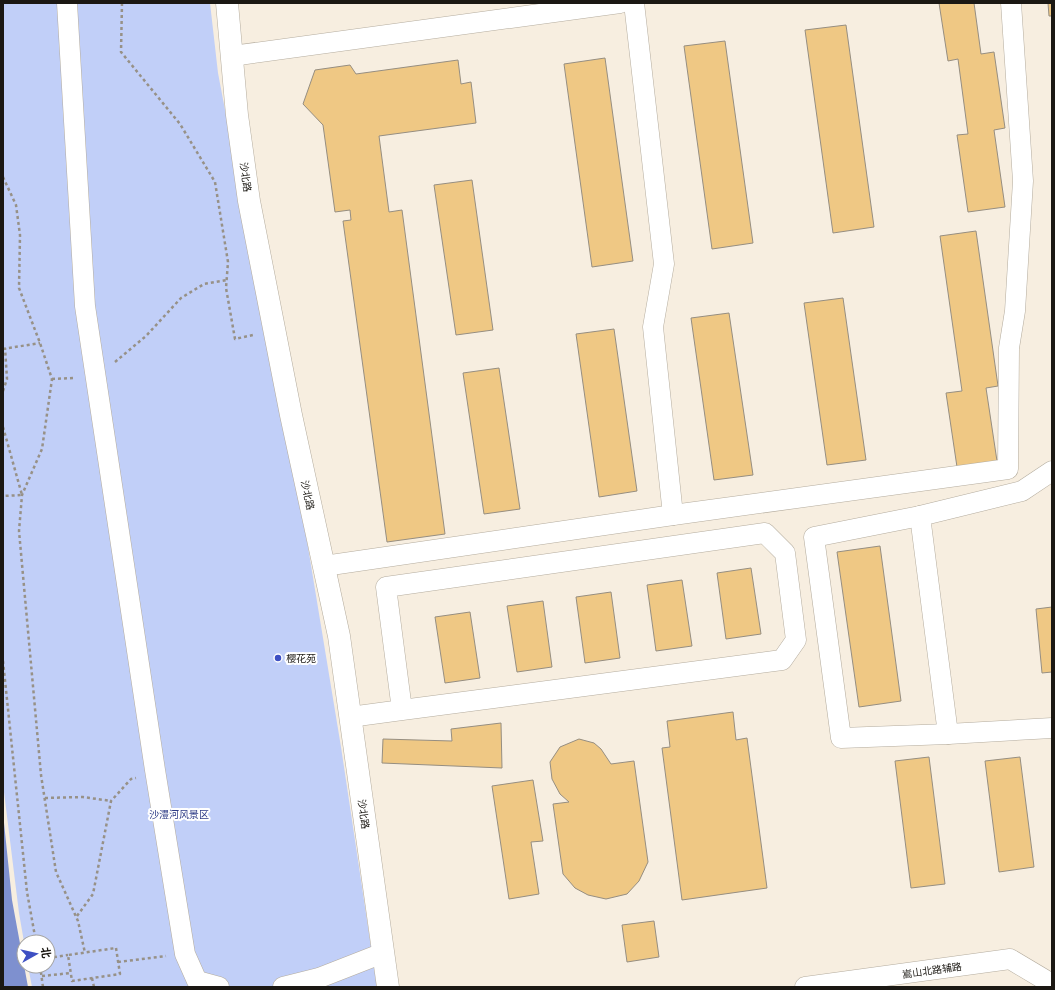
<svg xmlns="http://www.w3.org/2000/svg" width="1055" height="990" font-family="'Noto Sans','Noto Sans SC',sans-serif">
<style>
.green{fill:#c1cff8}
.water{fill:#7e90cf}
.building{fill:#efc884;stroke:#968e81}
.lines{fill:none;stroke-linecap:round;stroke-linejoin:round}
.street-casing{stroke:#b4ac9e;stroke-width:21}
.secondary-casing{stroke:#b4ac9e;stroke-width:23}
.path{stroke:#979187;stroke-width:2.5;stroke-dasharray:3 3;stroke-linecap:butt}
.street{stroke:#fff;stroke-width:20}
.secondary{stroke:#fff;stroke-width:22}
.poi-dot{fill:#3e50c3;stroke:#fff;stroke-width:1.5}
.labels{text-anchor:middle;stroke-width:4;stroke-linejoin:round;paint-order:stroke}
.street-label{font-size:10px;fill:#1b1813;stroke:#fff}
.poi-label{font-size:10px;fill:#1b1813;stroke:#fff;text-anchor:start}
.park-label{font-size:10px;fill:#2d3b86;stroke:#fff}
</style>
<rect width="100%" height="100%" fill="#f7eee0"/>
<!-- green -->
<path class="green" d="M3 3H210L218 73 307 541 341 747 377 987H32L28 966H48V942H24L19 913 3 784Z"/>
<!-- water -->
<path class="water" d="M3 813 12 900 28 987H3Z"/>
<!-- building -->
<g class="building">
<path d="M939 3H974L981 54 994 52 1005 128 994 130 1005 207 968 212 957 135 968 134 958 59 948 61Z"/>
<path d="M1048 3H1052V16H1049Z"/>
<path d="M846 25 874 227 833 233 805 30Z"/>
<path d="M725 41 753 243 712 249 684 46Z"/>
<path d="M605 58 633 261 592 267 564 64Z"/>
<path d="M458 60 461 84 471 82 476 123 379 136 389 212 402 210 445 534 387 542 343 221 351 220 350 210 335 212 323 125 303 104 315 70 350 65 356 74Z"/>
<path d="M472 180 493 330 456 335 434 185Z"/>
<path d="M976 231 998 386 986 388 997 461 957 467 946 393 962 391 940 236Z"/>
<path d="M843 298 866 460 827 465 804 303Z"/>
<path d="M729 313 753 475 714 480 691 318Z"/>
<path d="M614 329 637 491 599 497 576 334Z"/>
<path d="M499 368 520 509 484 514 463 373Z"/>
<path d="M880 546 901 701 859 707 837 552Z"/>
<path d="M751 568 761 634 726 639 717 573Z"/>
<path d="M682 580 692 646 656 651 647 585Z"/>
<path d="M611 592 620 658 585 663 576 597Z"/>
<path d="M543 601 552 667 517 672 507 606Z"/>
<path d="M1052 607V672L1042 673 1036 609Z"/>
<path d="M470 612 480 678 445 683 435 617Z"/>
<path d="M733 712 736 740 747 738 767 888 682 900 662 748 670 747 667 721Z"/>
<path d="M501 723 502 768 382 763 383 739 452 741 451 729Z"/>
<path d="M579 739 594 743 601 749 611 764 634 761 648 862 639 881 627 894 606 899 588 895 575 888 563 874 553 804 569 802 560 794 552 779 550 762 560 747Z"/>
<path d="M929 757 945 884 911 888 895 761Z"/>
<path d="M1020 757 1034 867 999 872 985 761Z"/>
<path d="M533 780 543 841 531 842 539 894 509 899 492 786Z"/>
<path d="M654 921 659 957 627 962 622 925Z"/>
</g>
<g class="lines">
<defs>
<g id="street">
<path d="M67 3 85 306 155 770 185 954 197 981 219 987"/>
<path d="M634 3 664 264 653 327 673 515"/>
<path d="M232 56 620 3"/>
<path d="M1052 471 1022 491 920 516 948 734 1052 728"/>
<path d="M920 516 814 537 841 738 948 734"/>
<path d="M324 566 673 515 1008 469 1009 348 1015 311 1023 181 1011 3"/>
<path d="M350 717 402 710 782 660 796 640 785 553 765 533 386 587 402 710"/>
<path d="M283 987 319 978 383 953"/>
<path d="M805 987 1010 959 1052 984"/>
</g>
<path id="secondary" d="M227 3 237 115 249 201 291 415 339 636 388 987"/>
</defs>
<!-- street casing -->
<use href="#street" class="street-casing"/>
<!-- secondary casing -->
<use href="#secondary" class="secondary-casing"/>
<!-- path -->
<g class="path">
<path d="M122 3 121 52 180 124 215 182 228 262 226 288 235 339 253 335"/>
<path d="M3 177 16 205 20 235 19 288 40 343 52 379 42 449 22 495 19 531 41 775 56 872 78 921 85 953"/>
<path d="M3 349 40 343"/>
<path d="M115 362 146 336 181 298 204 284 227 280"/>
<path d="M52 379 75 378"/>
<path d="M3 391 7 379 5 348"/>
<path d="M3 427 22 495 3 496"/>
<path d="M3 661 27 892 36 942"/>
<path d="M45 798 83 797 111 801"/>
<path d="M77 916 93 894 111 801 131 779 136 778"/>
<path d="M116 948 120 974 72 981 68 955Z"/>
<path d="M48 958 68 955"/>
<path d="M118 962 166 956"/>
<path d="M40 966 43 987"/>
<path d="M42 976 71 973"/>
<path d="M92 978 94 987"/>
</g>
<!-- street -->
<use href="#street" class="street"/>
<!-- secondary -->
<use href="#secondary" class="secondary"/>
</g>
<!-- markers -->
<circle class="poi-dot" cx="278" cy="658" r="4"/>
<g class="labels">
<!-- street labels -->
<g class="street-label">
<text transform="translate(246 177) rotate(82)" y="4">沙北路</text>
<text transform="translate(308 495) rotate(78)" y="4">沙北路</text>
<text transform="translate(364 814) rotate(82)" y="4">沙北路</text>
<text transform="translate(932 970) rotate(-8)" y="4">嵩山北路辅路</text>
</g>
<!-- poi labels -->
<g class="poi-label">
<text x="286" y="662">樱花苑</text>
</g>
<!-- park labels -->
<g class="park-label">
<text x="179" y="818">沙澧河风景区</text>
</g>
</g>
<!-- border -->
<rect width="1055" height="990" fill="none" stroke="#1b1813" stroke-width="8"/>
<!-- north arrow -->
<g transform="translate(36 954) rotate(82)"><circle r="19" fill="#ffffff" stroke="#a4a3a1"/>
<path d="M0-3L7 15L0 10L-7 15Z" fill="#3e50c3"/>
<text y="-6" font-size="11" font-weight="bold" text-anchor="middle" fill="#1b1813">北</text>
</g>
</svg>
